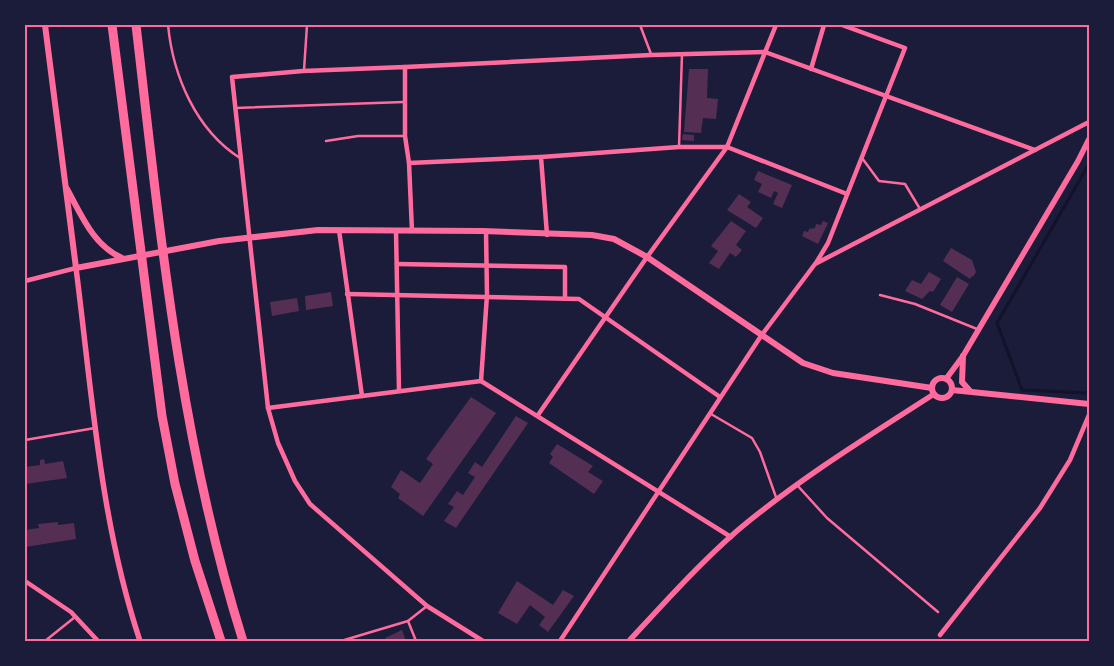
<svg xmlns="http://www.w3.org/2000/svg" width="1114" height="666" font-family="'Archivo Narrow',sans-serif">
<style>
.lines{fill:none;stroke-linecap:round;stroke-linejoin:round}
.stream{stroke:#12122b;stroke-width:3}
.building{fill:#542f53}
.service{stroke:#ff6b9d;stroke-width:2.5}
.minor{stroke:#ff6b9d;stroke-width:4.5}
.tertiary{stroke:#ff6b9d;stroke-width:5.5}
.secondary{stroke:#ff6b9d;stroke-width:6}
.motorway{stroke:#ff6b9d;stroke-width:9}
.neatline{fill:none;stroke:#ff6b9d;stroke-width:2}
</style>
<rect width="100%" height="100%" fill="#1b1b3a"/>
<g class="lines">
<!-- stream -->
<path class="stream" d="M1089 164 997 323 1022 390 1089 393"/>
</g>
<!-- building -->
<g class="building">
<path d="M689 69H708L707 98 718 99 716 119 703 118 701 133 684 132Z"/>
<path d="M683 134 694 135V141L682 140Z"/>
<path d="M758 171 792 185 782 208 773 204 778 193 774 191 771 198 758 192 762 184 754 180Z"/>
<path d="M739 194 751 202 747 207 763 218 756 228 727 210Z"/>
<path d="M731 221 746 231 736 245 742 250 736 257 730 253 719 269 709 263 718 251 711 246Z"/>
<path d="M823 221 828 223 818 244 802 236 804 231 808 232 809 229 815 228 816 224 821 225Z"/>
<path d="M951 248 972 260 976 272 973 277 972 276 970 279 943 261Z"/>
<path d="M929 272 941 279 933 292 930 291 922 299 905 291 912 280 921 284Z"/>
<path d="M957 277 969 284 952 312 940 305Z"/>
<path d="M331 292 333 306 306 310 305 296Z"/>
<path d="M297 298 299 311 272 316 270 302Z"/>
<path d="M471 397 496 413 423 516 398 498 400 494 391 487 401 470 420 483 433 464 426 459Z"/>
<path d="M516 416 528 423 456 528 444 521 454 507 448 504 457 491 463 495 475 477 468 473 475 462 482 467Z"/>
<path d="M557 444 593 466 588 472 603 481 594 494 549 463 553 457 550 454Z"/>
<path d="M44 459 45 464 63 461 67 478 25 484V467L40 465V460Z"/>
<path d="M58 522V525L74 523 76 539 25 547V530L39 528 38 524Z"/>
<path d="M517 581 553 605 563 590 574 596 548 632 539 625 545 617 530 605 517 624 498 613Z"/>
<path d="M402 630 406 641H387L385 638Z"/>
</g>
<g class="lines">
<!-- service -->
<g class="service">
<path d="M168 25C173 76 196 130 240 158"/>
<path d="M640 25 651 54"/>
<path d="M304 70 307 25"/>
<path d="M235 108 404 102"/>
<path d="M326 141 358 136H405"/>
<path d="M679 147 682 54"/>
<path d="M862 158 879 181 905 184 920 209"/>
<path d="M880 295 915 304 977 329"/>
<path d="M711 414 752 438 760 452 777 500"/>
<path d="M25 440 95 428"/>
<path d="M797 485 827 518 938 612"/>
<path d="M408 621 416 641"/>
<path d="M45 641 75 617"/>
<path d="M341 641 408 621 427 606"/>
</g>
<!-- minor -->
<g class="minor">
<path d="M405 67 651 55 765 52 1035 150"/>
<path d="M811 69 824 25"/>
<path d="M409 163 541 157"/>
<path d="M339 230 362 396 481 381 731 537"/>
<path d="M396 231 399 391"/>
<path d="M547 235 541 157 679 147H727L847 194"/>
<path d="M816 263 828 243 905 48 842 25"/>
<path d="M397 264 565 267V298"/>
<path d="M25 281 76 268"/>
<path d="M347 294 579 299 720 397"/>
<path d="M481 381 487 295 486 231"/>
<path d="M362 396 268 408 232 77 303 71 405 67V136L409 163 412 231"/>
<path d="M268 408 278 443 295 481 310 504 427 606 483 641"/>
<path d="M538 415 647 257 727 147 776 25"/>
<path d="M25 581 71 612 98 641"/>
<path d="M940 635 1040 508 1070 460 1089 415"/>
<path d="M560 641 761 336 815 264 1089 122"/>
</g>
<!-- tertiary -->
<g class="tertiary">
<path d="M76 268C92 393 100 521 140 641"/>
<path d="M946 379 963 356 1078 161 1089 139"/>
<path d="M629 641C664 603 699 564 738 530 799 479 867 437 934 394"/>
</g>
<!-- secondary -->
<g class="secondary">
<path d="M45 25 76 268 219 241 318 230 483 231 592 235 614 239 647 257 803 363 833 373 932 388"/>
<path d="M67 189C82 216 93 245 122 258"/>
<path d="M963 356 962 382 970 391"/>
<circle cx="942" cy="388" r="10"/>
<path d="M952 390 1089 404"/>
</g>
<!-- motorway -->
<g class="motorway">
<path d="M112 25 162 416 175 484 195 561 221 641"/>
<path d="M136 25C160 232 180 441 243 641"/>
</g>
</g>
<!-- border -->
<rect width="1114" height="666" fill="none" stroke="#1b1b3a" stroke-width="52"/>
<rect x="26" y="26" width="1062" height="614" class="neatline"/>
</svg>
